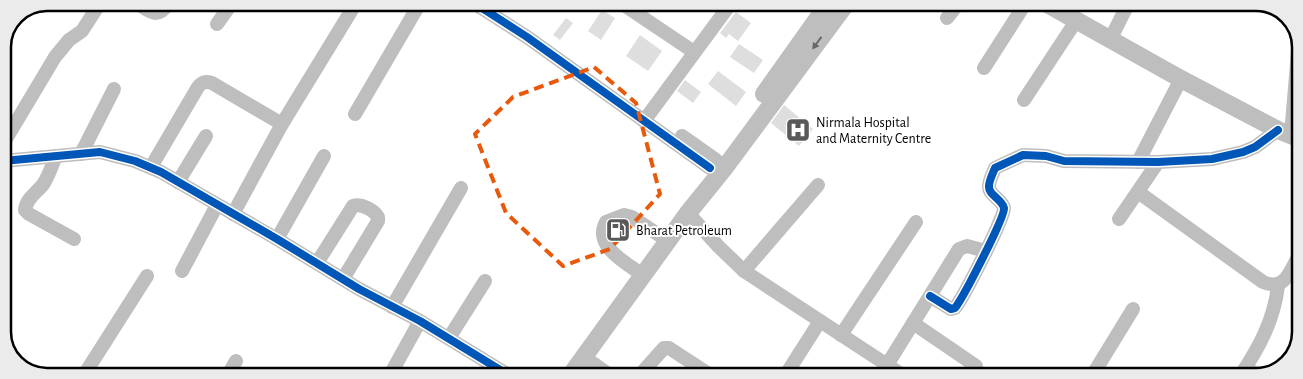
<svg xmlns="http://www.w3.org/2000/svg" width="1303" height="379" font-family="'Alegreya Sans',sans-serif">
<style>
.building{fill:#dedede}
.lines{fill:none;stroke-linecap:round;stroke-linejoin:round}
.minor{stroke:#bebebe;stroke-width:14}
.major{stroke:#bebebe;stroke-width:18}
.cycleway-casing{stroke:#fff;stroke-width:11}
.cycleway{stroke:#0057b8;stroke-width:8}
.oneway{fill:#686868}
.marked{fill:none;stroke:#e8590c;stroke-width:4;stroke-dasharray:10 6;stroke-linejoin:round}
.labels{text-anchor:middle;stroke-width:4;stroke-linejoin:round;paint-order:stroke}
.poi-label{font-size:14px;fill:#000;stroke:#fff;text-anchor:start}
.rim{fill:none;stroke:#000;stroke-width:2.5}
</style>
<rect width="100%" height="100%" fill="#fff"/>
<!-- building -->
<g class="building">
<path d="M602 10 615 18 601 40 588 31Z"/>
<path d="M736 12 751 23 738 41 729 34 726 38 720 33Z"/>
<path d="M566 18 573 23 560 40 553 35Z"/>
<path d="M640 35 662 51 648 71 626 56Z"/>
<path d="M739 44 763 60 754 73 730 57Z"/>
<path d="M718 71 746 92 736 106 708 84Z"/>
<path d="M685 80 701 92 693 103 677 91Z"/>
<path d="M784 105 813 129 799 146 771 123Z"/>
</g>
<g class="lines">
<!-- minor -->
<g class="minor">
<path d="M136 3C151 12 157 20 169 3"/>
<path d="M474 3 527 37 710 168"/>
<path d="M621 3 694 52"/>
<path d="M947 18 958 4"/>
<path d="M217 24 232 3"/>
<path d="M1110 40 1128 4"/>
<path d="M984 68 1025 4"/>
<path d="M1024 100 1076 21"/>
<path d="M355 114 420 3"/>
<path d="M644 121 731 3"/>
<path d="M1291 135 1299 40"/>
<path d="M682 136 716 160"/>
<path d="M3 144 55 57 69 40 82 31 100 3"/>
<path d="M81 154 114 89"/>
<path d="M56 156C52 165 49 175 44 183 38 192 26 198 25 210L29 214 74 239"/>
<path d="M3 161 100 152 135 161 161 172 277 239 359 289 420 321 510 376"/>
<path d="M1138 162 1181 79"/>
<path d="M151 167 198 87C202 82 205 81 212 83L282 124"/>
<path d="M178 182 206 136"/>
<path d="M1138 192 1263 282C1285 292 1290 271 1299 255"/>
<path d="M688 213 718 246 744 271 904 376"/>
<path d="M233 214 282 124 356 3"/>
<path d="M1119 219 1158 162"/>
<path d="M277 239 324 156"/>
<path d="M317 263 353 206C361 203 374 210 378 217V221L343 279"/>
<path d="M182 271 217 205"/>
<path d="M744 271 818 185"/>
<path d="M643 275C626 263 593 246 606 222L624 215 632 217 668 241"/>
<path d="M930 296 951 309 955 308C963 298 1005 217 1004 208 1002 199 988 195 989 186 989 181 993 173 995 168L1023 155 1046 156 1064 161 1158 162 1212 159 1243 152 1255 147 1278 130"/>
<path d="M392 307 461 188"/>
<path d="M913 323 976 366"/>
<path d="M841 335 916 222"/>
<path d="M449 338 485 281"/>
<path d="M584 357 611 376"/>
<path d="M887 365 959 249 967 246 986 251"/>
<path d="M1246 368 1259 376"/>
<path d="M84 375 147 276"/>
<path d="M228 375 236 361"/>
<path d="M390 375 420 321"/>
<path d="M639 376 664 348H669L712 376"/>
<path d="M785 376 820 321"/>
<path d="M1092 376 1133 309"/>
<path d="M1240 376C1259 348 1274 320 1278 286"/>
</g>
<!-- major -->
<g class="major">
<path d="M1047 4 1181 79 1278 130 1300 139"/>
<path d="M764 94 828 4"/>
<path d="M570 376 688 213 726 166 846 4"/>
</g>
<defs>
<g id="cycleway">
<path d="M474 3 527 37 710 168"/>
<path d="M3 161 100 152 135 161 161 172 277 239 359 289 420 321 510 376"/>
<path d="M930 296 951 309 955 308C963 298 1005 217 1004 208 1002 199 988 195 989 186 989 181 993 173 995 168L1023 155 1046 156 1064 161 1158 162 1212 159 1243 152 1255 147 1278 130"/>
</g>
</defs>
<!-- cycleway casing -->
<use href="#cycleway" class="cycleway-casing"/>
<!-- cycleway -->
<use href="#cycleway" class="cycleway"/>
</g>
<!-- one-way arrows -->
<defs><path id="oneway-solid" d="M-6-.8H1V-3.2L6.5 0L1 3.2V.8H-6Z" transform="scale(1.25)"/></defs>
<use class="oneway" href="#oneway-solid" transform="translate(817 43) rotate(126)"/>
<!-- marked area -->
<path class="marked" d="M594 67 636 103 660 194 610 249 563 266 506 213 475 134 513 97Z"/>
<!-- icons -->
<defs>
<symbol id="hospital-square" viewBox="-11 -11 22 22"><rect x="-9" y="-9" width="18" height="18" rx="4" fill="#595959" stroke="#fff"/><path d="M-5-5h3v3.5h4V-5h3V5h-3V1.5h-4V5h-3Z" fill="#fff"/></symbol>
<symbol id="fuel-square" viewBox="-11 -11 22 22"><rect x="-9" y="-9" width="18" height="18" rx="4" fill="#595959" stroke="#fff"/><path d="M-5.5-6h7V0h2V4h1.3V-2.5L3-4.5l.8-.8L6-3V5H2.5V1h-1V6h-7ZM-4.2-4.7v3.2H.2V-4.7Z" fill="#fff"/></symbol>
</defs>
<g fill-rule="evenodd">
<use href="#hospital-square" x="784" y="116" width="28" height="28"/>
<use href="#fuel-square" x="604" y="216" width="28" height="28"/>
</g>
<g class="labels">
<!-- poi labels -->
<g class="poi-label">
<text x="816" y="127">Nirmala Hospital<tspan x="816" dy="16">and Maternity Centre</tspan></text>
<text x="636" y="235">Bharat Petroleum</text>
</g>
</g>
<!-- crop -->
<path d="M0 0H1303V379H0ZM47 11H1256A36 36 0 0 1 1292 47V332A36 36 0 0 1 1256 368H47A36 36 0 0 1 11 332V47A36 36 0 0 1 47 11Z" fill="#ebebeb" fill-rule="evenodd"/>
<path class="rim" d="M47 11H1256A36 36 0 0 1 1292 47V332A36 36 0 0 1 1256 368H47A36 36 0 0 1 11 332V47A36 36 0 0 1 47 11Z"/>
</svg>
